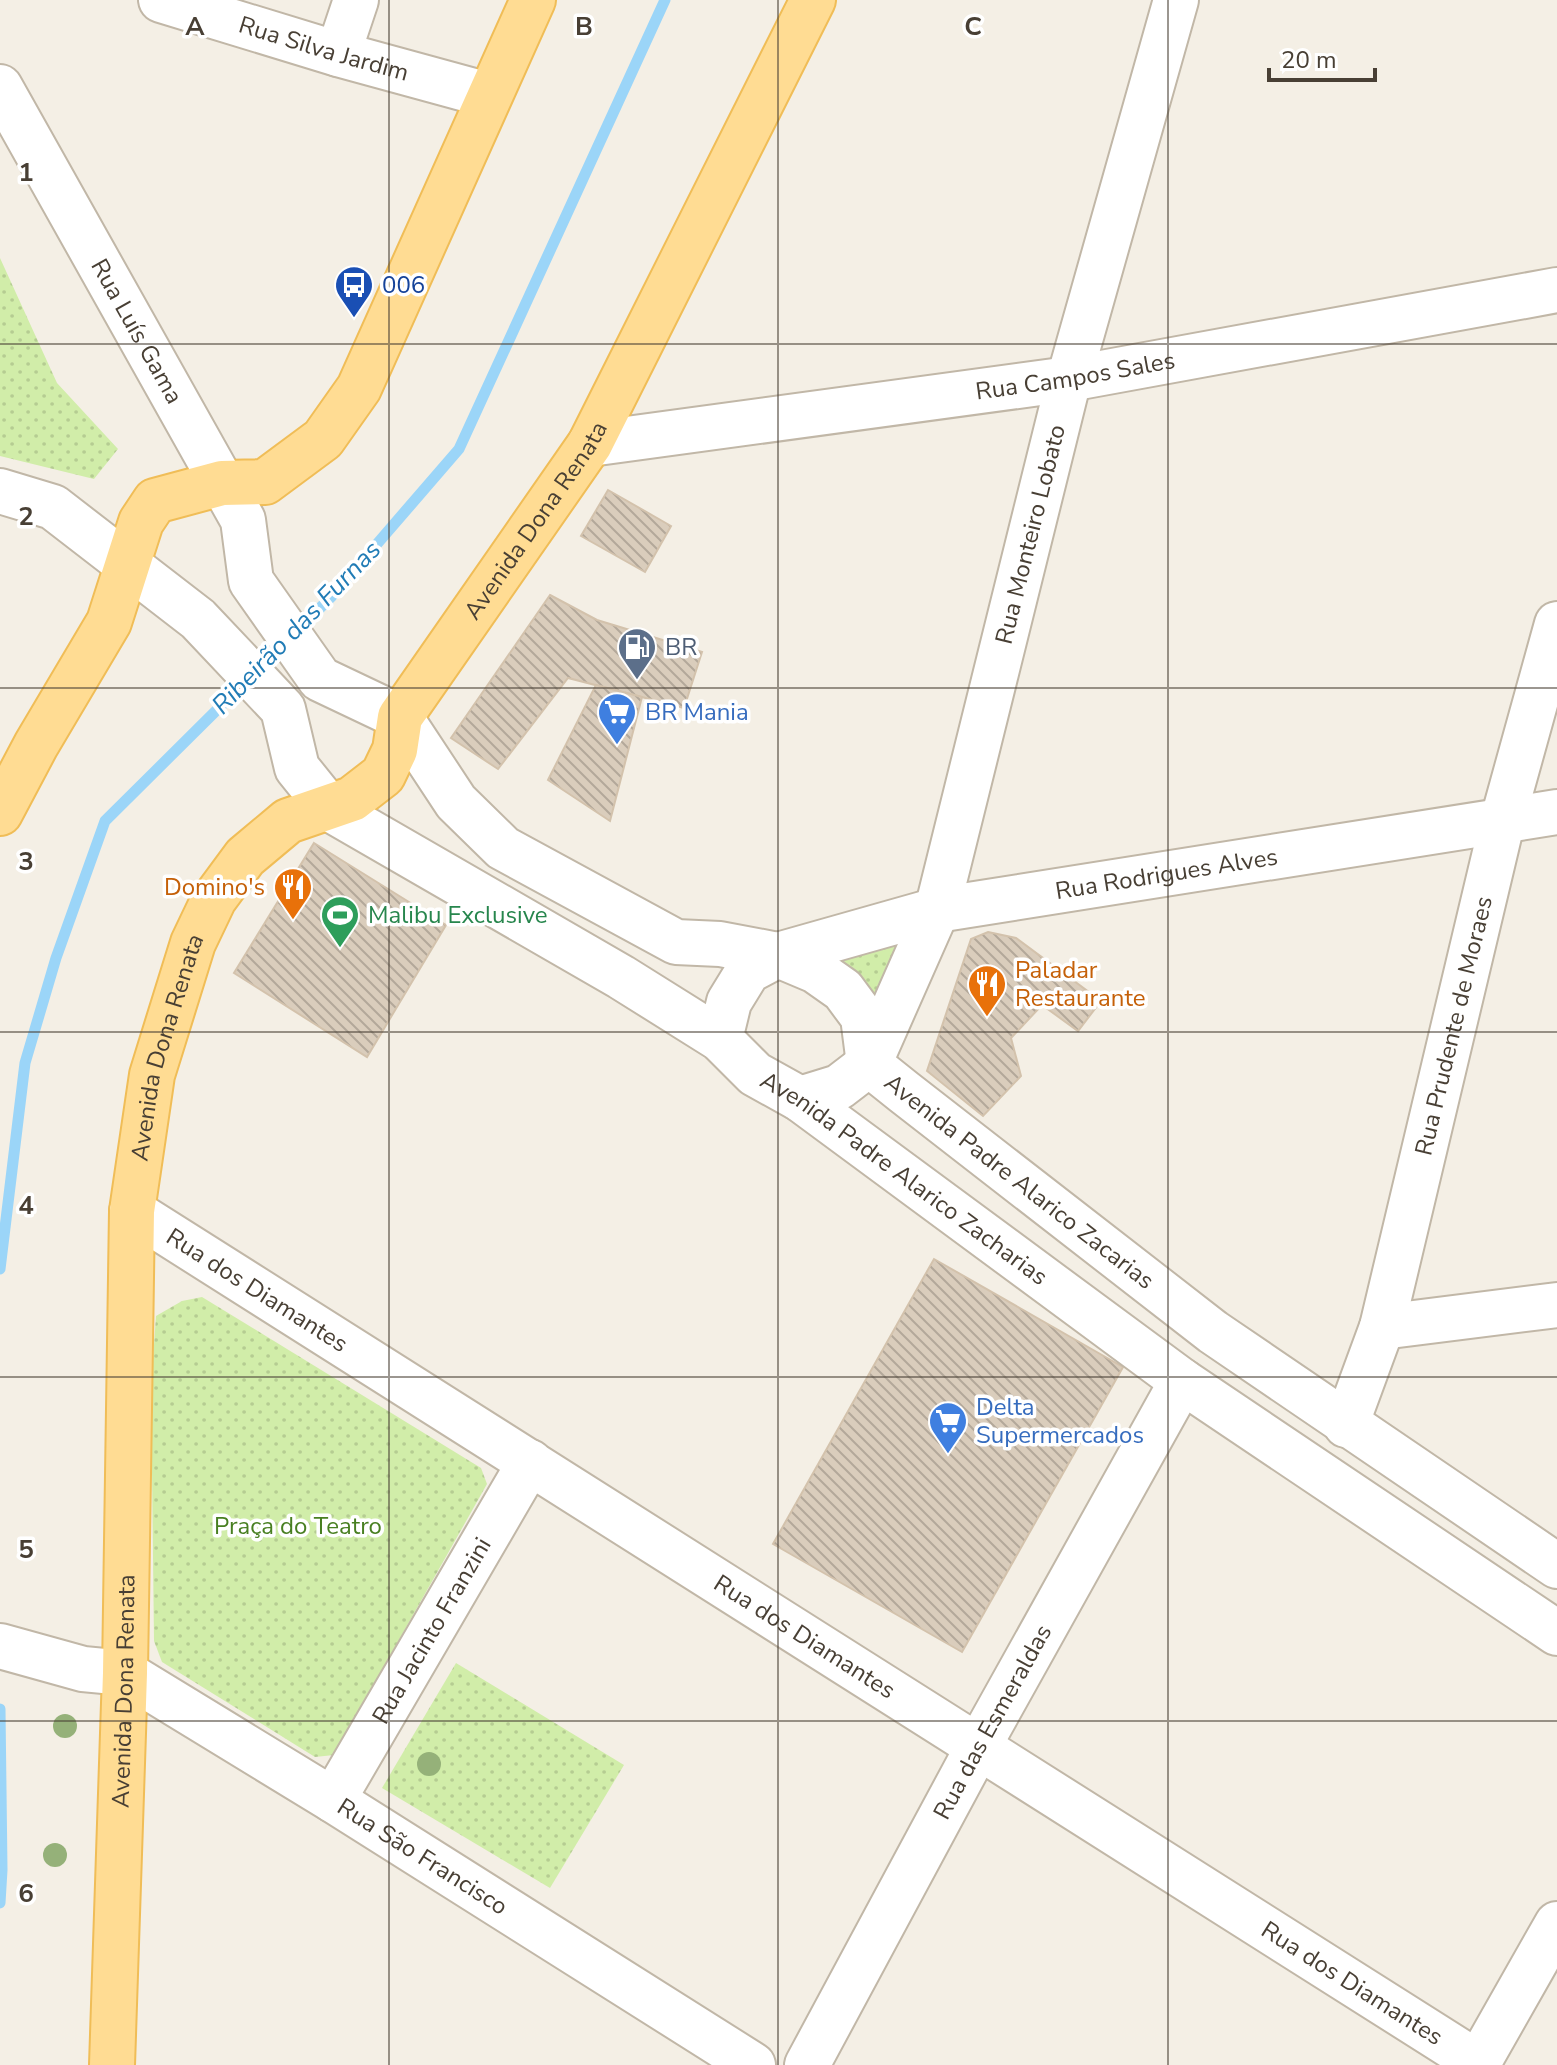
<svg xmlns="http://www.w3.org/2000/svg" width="1557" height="2065" font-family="'Nunito Sans',sans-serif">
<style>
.green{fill:url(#green-dots)}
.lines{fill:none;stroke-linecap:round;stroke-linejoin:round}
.stream{stroke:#9bd5f8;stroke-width:11}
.building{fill:url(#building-back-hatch);stroke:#d3c2ac;stroke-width:2}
.minor-casing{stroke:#c1b7a7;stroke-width:48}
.major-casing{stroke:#f0bd57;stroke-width:48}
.minor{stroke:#fff;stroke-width:44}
.major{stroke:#ffdc93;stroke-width:44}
.tree{fill:#95b179}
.grid{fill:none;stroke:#483f34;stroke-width:2;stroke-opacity:0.55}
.labels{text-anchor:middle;stroke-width:7;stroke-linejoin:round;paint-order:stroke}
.street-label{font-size:24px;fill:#483f34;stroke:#fff}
.transit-label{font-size:24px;fill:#164399;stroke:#fff;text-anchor:start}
.service-label{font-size:24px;fill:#4e5e75;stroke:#fff;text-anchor:start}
.shop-label{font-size:24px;fill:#366cbe;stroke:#fff;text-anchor:start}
.food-label{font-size:24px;fill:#c56008;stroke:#fff;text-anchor:end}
.leisure-label{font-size:24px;fill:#27864d;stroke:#fff;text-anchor:start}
.park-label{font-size:24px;fill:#487f21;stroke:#fff}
.water-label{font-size:26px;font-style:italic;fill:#217cb6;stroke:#fff}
.grid-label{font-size:26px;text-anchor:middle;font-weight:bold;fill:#483f34;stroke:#fff;stroke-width:7;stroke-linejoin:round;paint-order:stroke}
</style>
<defs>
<pattern id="green-dots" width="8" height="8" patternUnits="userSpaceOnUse" patternTransform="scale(2)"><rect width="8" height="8" fill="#d1eda9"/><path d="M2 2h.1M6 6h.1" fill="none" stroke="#b5cc92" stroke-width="1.8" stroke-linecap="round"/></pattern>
<pattern id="building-back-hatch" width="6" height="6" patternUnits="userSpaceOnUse" patternTransform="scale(2)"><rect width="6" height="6" fill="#dacdbc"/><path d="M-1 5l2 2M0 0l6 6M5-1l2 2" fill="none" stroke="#b3a89a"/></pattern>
</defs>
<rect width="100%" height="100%" fill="#f4efe5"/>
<!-- green -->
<g class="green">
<path d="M0 258 57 383 118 449 94 479 0 456Z"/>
<path d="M900 935 877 1010 835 951Z"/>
<path d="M202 1297 481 1468 487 1484 334 1755 315 1757 162 1662 154 1641 151 1388 156 1316 182 1301Z"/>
<path d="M456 1663 624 1765 550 1888 382 1788Z"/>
</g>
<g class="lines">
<!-- stream -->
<g class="stream">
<path d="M297 631 332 596 459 449 665 0"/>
<path d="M257 670 285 643"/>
<path d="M0 1269 25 1063 56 958 105 821 245 682"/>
<path d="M0 1709 2 1870 0 1903"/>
</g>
</g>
<!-- building -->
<g class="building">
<path d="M608 490 671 526 645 572 581 536Z"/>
<path d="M550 595 597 620 702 652 684 708 568 678 498 769 451 738Z"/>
<path d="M596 685 642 697 610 821 548 780Z"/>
<path d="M314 843 446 925 367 1057 234 973Z"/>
<path d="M988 932 1016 938 1101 1001 1078 1031 1042 1005 1011 1038 1021 1076 983 1116 927 1071 971 939Z"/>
<path d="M934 1259 1123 1367 962 1652 773 1544Z"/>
</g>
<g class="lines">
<defs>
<g id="minor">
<path id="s1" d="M161 0 338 54 488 95"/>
<path d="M338 54 356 0"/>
<path id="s2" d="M0 87 243 520 251 581 320 679 400 717 456 802 503 848 676 942 720 944 778 955 816 971 843 990 863 1017 869 1064 904 1092 1213 1332 1557 1566"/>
<path id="s3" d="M590 444 1069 379 1557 290"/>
<path id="s4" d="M0 491 53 507 198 619 283 709 297 768 330 809 621 977 720 1039 755 1074 800 1099 1182 1381 1557 1633"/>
<path id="s5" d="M720 1039 729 1002 748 971 778 955 937 910 1557 812"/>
<path id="s6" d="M800 1099 839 1087 869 1064 937 910 1069 379 1176 0"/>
<path id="s7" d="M132 1211 1478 2063"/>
<path d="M1382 1327 1557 1305"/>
<path id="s8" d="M1346 1425 1382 1327 1503 819 1557 624"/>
<path id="s9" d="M0 1646 83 1669 125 1673 333 1800 753 2065"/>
<path id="s10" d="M333 1800 530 1462"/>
<path id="s11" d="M807 2065 978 1747 1182 1381"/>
<path d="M1477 2065 1557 1924"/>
</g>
<g id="major">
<path d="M0 813 36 745 109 622 141 522 155 501 222 483 265 482 323 439 359 388 533 0"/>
<path id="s12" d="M112 2065 125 1673 132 1211 152 1075 193 943 214 899 245 857 288 821 352 799 383 775 395 750 400 717 590 444 813 0"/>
</g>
</defs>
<!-- minor casing -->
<use href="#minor" class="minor-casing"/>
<!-- major casing -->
<use href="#major" class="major-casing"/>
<!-- minor -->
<use href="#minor" class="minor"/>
<!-- major -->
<use href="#major" class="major"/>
</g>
<!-- trees -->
<g class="tree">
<circle cx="65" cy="1726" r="12"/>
<circle cx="429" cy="1764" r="12"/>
<circle cx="55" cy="1855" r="12"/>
</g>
<!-- grid -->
<path class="grid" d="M389 0V2065M778 0V2065M1168 0V2065M0 344H1557M0 688H1557M0 1032H1557M0 1377H1557M0 1721H1557"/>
<!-- icons -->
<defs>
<symbol id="bus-pin" viewBox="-11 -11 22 30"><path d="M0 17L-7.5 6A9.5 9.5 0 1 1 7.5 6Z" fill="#1a4fb4" stroke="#fff"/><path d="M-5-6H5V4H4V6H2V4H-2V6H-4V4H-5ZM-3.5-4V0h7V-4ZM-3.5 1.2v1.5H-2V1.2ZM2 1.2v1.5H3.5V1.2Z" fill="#fff"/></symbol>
<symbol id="fuel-pin" viewBox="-11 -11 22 30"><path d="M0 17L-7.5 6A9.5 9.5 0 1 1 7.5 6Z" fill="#5c6f8a" stroke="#fff"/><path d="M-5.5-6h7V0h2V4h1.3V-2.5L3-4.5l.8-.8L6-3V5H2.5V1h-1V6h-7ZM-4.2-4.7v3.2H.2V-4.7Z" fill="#fff"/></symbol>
<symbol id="supermarket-pin" viewBox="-11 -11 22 30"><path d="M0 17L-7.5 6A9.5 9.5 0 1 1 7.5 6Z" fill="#3f7fe0" stroke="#fff"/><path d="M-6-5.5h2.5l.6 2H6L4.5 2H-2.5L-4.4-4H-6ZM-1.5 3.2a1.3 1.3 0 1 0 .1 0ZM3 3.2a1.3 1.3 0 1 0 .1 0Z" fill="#fff"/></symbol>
<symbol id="restaurant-pin" viewBox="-11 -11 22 30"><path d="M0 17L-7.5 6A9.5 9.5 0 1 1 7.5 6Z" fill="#e8710a" stroke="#fff"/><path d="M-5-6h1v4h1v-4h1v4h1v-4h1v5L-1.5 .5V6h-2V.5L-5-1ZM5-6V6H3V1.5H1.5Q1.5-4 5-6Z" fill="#fff"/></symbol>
<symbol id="stadium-pin" viewBox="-11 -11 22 30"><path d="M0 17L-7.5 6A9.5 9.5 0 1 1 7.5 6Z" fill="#2e9e5b" stroke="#fff"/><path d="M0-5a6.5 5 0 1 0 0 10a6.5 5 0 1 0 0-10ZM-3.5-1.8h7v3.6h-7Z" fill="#fff"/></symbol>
</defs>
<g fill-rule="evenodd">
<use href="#bus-pin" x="332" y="263" width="44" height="60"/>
<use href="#fuel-pin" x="615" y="625" width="44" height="60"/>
<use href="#supermarket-pin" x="595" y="690" width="44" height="60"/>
<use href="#restaurant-pin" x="271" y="865" width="44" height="60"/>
<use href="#stadium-pin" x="318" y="893" width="44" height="60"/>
<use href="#restaurant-pin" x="965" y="962" width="44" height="60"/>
<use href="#supermarket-pin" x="926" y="1399" width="44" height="60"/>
</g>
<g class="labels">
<!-- street labels -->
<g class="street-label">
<text dy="8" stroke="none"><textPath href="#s1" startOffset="170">Rua Silva Jardim</textPath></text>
<text dy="8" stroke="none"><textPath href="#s2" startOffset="280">Rua Luís Gama</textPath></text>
<text dy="8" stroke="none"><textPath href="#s3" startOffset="490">Rua Campos Sales</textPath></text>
<text dy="8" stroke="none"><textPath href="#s12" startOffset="1694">Avenida Dona Renata</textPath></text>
<text dy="8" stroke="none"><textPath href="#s6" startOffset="634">Rua Monteiro Lobato</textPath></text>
<text dy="8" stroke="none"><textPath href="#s5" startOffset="506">Rua Rodrigues Alves</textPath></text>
<text dy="8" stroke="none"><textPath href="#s8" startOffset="414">Rua Prudente de Moraes</textPath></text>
<text dy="8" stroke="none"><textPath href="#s12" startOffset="1022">Avenida Dona Renata</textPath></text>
<text dy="8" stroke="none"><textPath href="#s4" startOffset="1160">Avenida Padre Alarico Zacharias</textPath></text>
<text dy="8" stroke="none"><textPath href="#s2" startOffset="1580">Avenida Padre Alarico Zacarias</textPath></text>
<text dy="8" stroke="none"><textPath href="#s7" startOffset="148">Rua dos Diamantes</textPath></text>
<text dy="8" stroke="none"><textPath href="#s10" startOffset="196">Rua Jacinto Franzini</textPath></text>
<text dy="8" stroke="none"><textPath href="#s7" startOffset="796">Rua dos Diamantes</textPath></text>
<text dy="8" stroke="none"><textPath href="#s12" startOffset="374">Avenida Dona Renata</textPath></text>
<text dy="8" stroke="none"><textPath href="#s11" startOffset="390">Rua das Esmeraldas</textPath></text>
<text dy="8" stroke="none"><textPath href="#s9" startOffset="478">Rua São Francisco</textPath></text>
<text dy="8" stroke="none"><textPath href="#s7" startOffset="1444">Rua dos Diamantes</textPath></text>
</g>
<!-- transit labels -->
<g class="transit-label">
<text x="382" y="293">006</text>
</g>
<!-- service labels -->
<g class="service-label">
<text x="665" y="655">BR</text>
</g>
<!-- shop labels -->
<g class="shop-label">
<text x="645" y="720">BR Mania</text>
<text x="976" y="1415">Delta<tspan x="976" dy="28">Supermercados</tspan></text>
</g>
<!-- food labels -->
<g class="food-label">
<text x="265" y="895">Domino's</text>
<text x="1015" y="978" text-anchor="start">Paladar<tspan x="1015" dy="28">Restaurante</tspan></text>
</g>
<!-- leisure labels -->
<g class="leisure-label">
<text x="368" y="923">Malibu Exclusive</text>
</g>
<!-- park labels -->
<g class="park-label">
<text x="298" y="1534">Praça do Teatro</text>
</g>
<!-- water labels -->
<g class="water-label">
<text transform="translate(296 627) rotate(-46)" y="9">Ribeirão das Furnas</text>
</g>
</g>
<g class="grid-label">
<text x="195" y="35">A</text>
<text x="584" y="35">B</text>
<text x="973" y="35">C</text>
<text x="26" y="181">1</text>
<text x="26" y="525">2</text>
<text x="26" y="870">3</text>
<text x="26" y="1214">4</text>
<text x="26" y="1558">5</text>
<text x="26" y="1902">6</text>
</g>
<!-- scale -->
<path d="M1269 68v12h106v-12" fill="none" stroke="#483f34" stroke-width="4"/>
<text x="1281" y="68" font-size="24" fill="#483f34" stroke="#ffffff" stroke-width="6" paint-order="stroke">20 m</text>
</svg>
